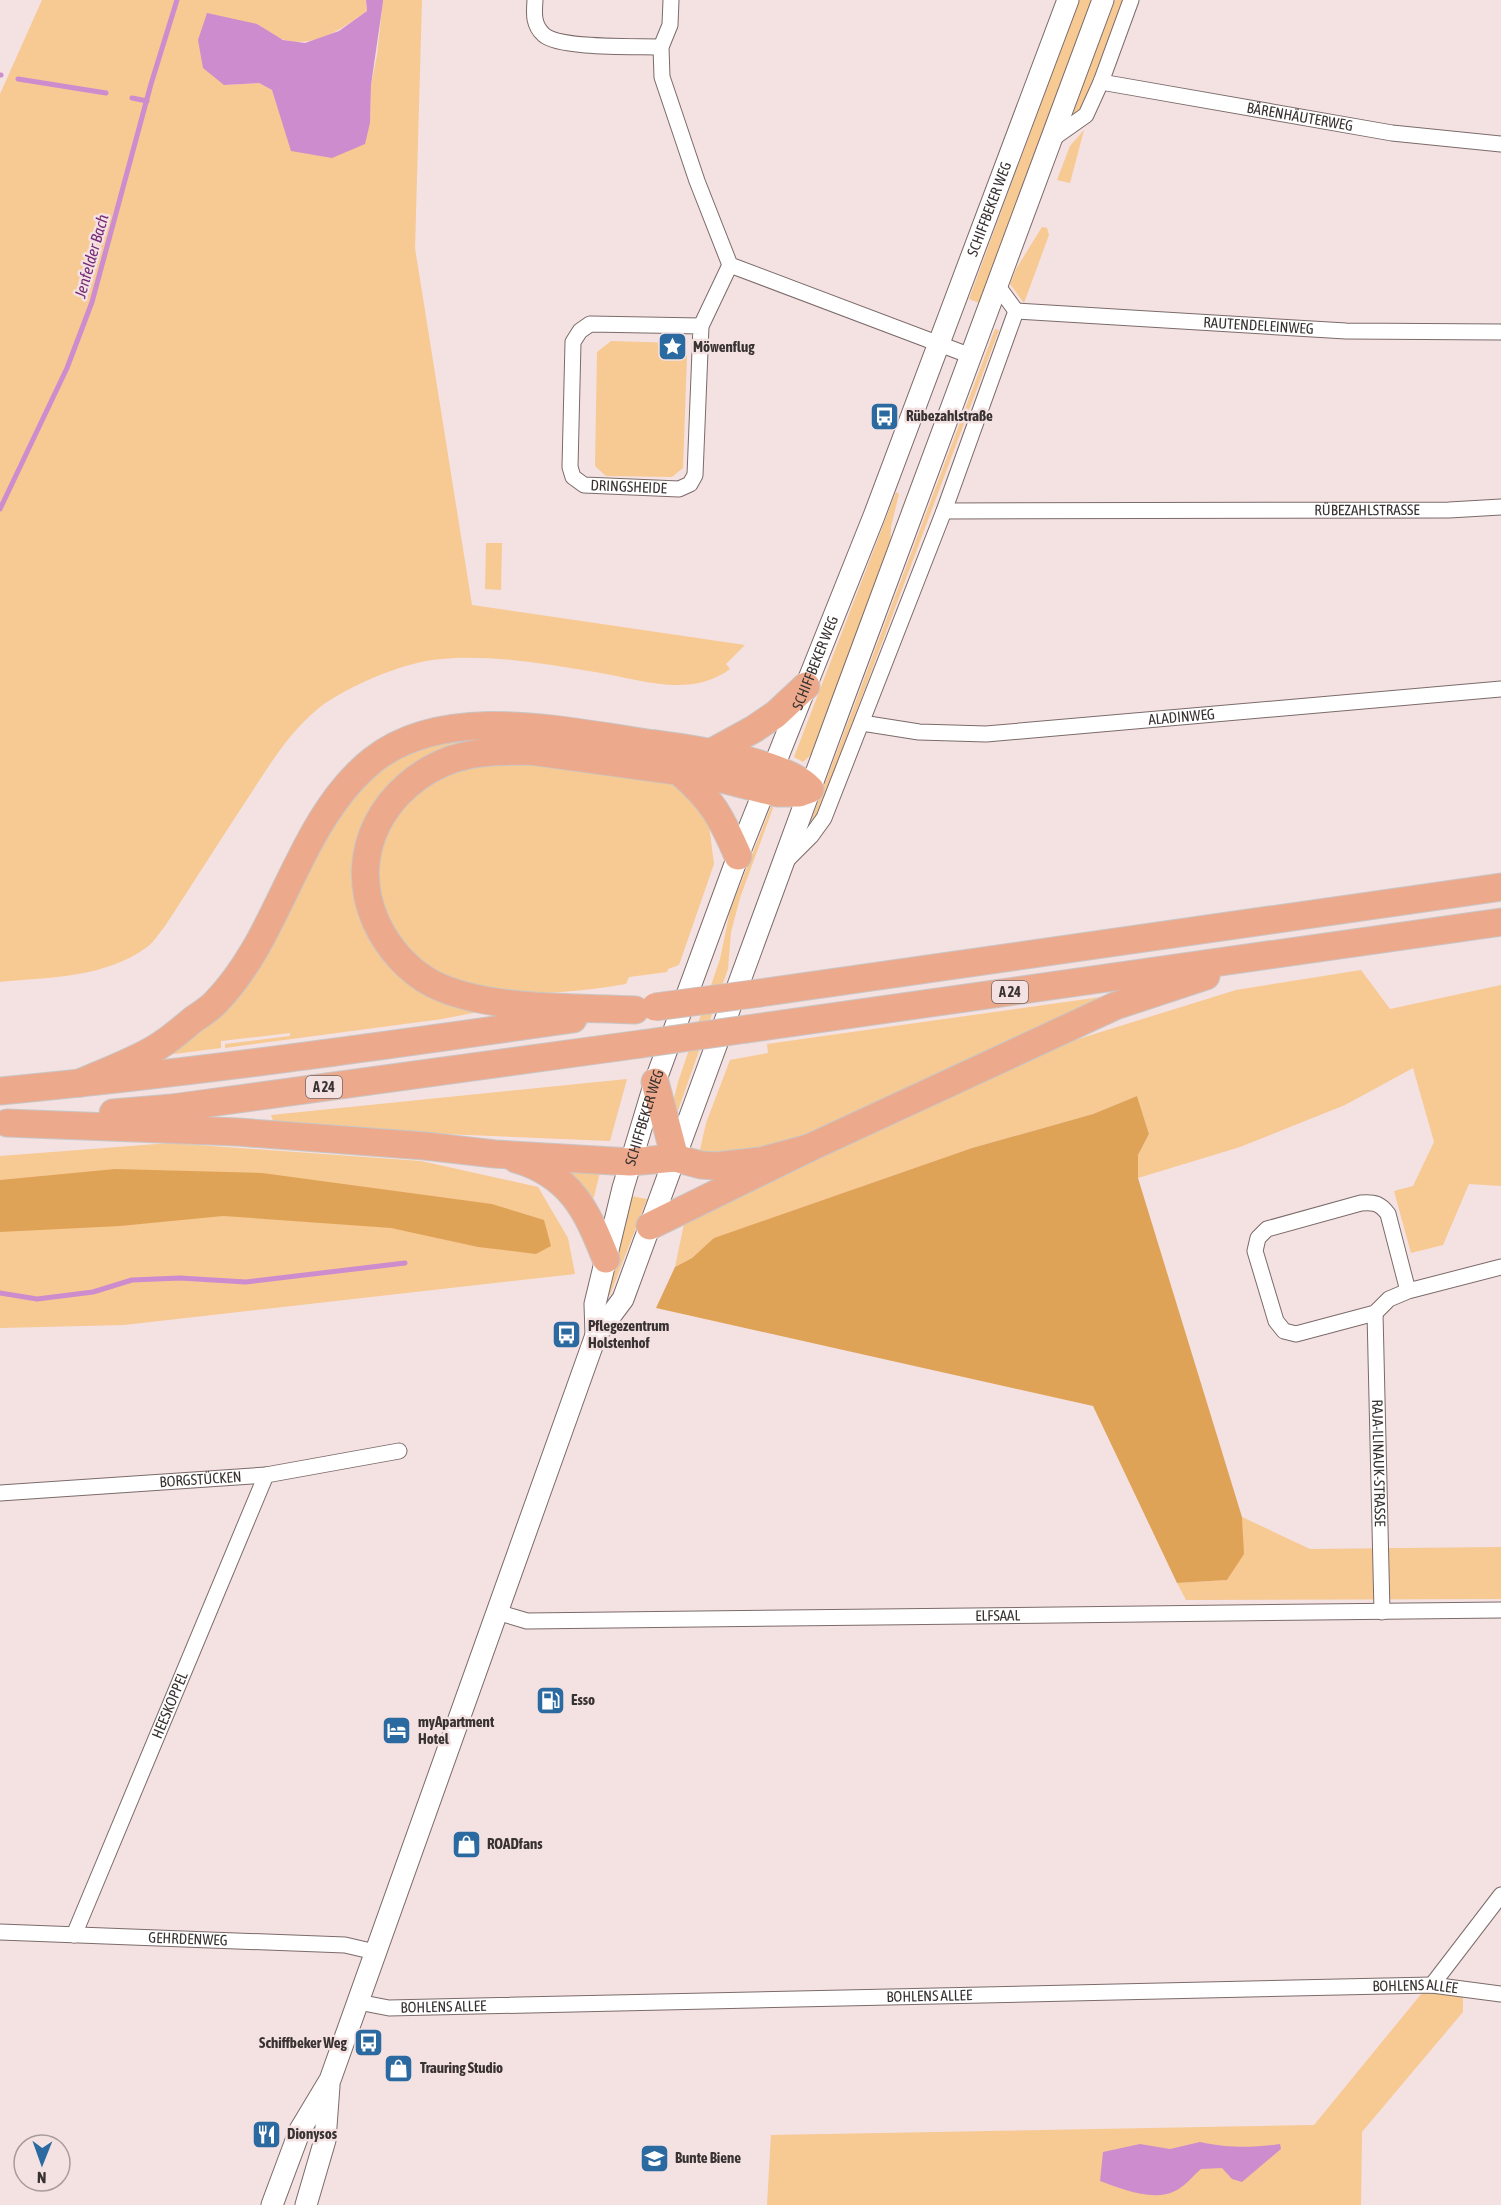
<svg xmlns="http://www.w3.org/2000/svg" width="1501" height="2205" font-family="'Asap Condensed',sans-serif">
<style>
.green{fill:#f7c993}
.forest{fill:#dfa358}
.water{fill:#cd8ccd}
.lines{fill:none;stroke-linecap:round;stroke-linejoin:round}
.stream{stroke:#cd8ccd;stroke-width:5}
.street-casing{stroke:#7b6b6a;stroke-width:17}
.secondary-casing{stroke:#7b6b6a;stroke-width:23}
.highway-casing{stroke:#c8c6c6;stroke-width:29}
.street{stroke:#fff;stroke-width:15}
.secondary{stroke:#fff;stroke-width:21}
.highway{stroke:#eda98b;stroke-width:27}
.highway-bridge-casing{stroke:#c8c6c6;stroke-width:29;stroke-linecap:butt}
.highway-bridge{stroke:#eda98b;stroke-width:27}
.labels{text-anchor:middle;stroke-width:5;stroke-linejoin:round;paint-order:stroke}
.shield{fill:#f4e1e1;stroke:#716666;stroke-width:1.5}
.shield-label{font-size:14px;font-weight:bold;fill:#393232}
.street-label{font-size:15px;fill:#393232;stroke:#f4e1e1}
.poi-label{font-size:15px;font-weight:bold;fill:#393232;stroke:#f4e1e1;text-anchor:start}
.water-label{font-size:16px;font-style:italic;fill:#772b79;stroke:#f4e1e1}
</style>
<rect width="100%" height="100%" fill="#f4e1e1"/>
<!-- green -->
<g class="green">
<path d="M42 0H366L367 11C343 28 316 48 285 40 276 38 265 29 257 24L224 85 259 83 272 90 281 116 370 123 371 85 377 55 383 0H422L415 248 472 605 745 645 726 664 730 669C690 699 639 679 595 672 545 664 491 654 441 659 405 661 339 689 313 713 283 740 264 774 242 807 216 847 191 886 165 926 160 932 154 942 147 947 105 978 50 977 0 982V94Z"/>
<path d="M1079 0H1094L979 303 969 299Z"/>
<path d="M1115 0H1123L1079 115 1072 113Z"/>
<path d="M1084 130 1070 183 1057 180 1070 146Z"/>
<path d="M1042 227 1047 228 1049 235 1024 303 1010 284 1016 269Z"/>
<path d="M995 329 999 330 815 822 811 821Z"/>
<path d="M611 341 679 343 687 356 683 468 672 477 606 476 595 466 597 352Z"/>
<path d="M896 492 899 494 891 527 890 549 814 752 803 762 794 757Z"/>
<path d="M486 543H502L501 590 485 589Z"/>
<path d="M463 736 542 745 388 794 362 908 478 1012 442 1019 225 1048V1044L290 1036V1033L221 1041V1048L166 1055 302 879 347 801 390 759Z"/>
<path d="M512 763 539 765 665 780 695 795 709 825 714 864 679 965 668 969 667 972 629 977 626 984C569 993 511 1000 455 980 426 970 405 950 392 924 389 918 384 910 382 904 368 855 393 799 440 778 463 768 487 765 512 763Z"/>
<path d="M772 804 773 808 740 898 731 932 728 969 676 1116 673 1102 678 1082 720 959 730 911Z"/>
<path d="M1361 970 1390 1009 1501 985V1186L1469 1184 1443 1245 1411 1253 1394 1191 1413 1186 1434 1142 1413 1068 1345 1105 1240 1147 1138 1178V1155L1149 1134 1137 1096 1093 1114 972 1148 715 1238 692 1258 675 1267 685 1219 899 1122 1059 1045 1236 990Z"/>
<path d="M1122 994 828 1130 746 1154 705 1153 700 1150 706 1123 730 1060 768 1053 767 1044Z"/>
<path d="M627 1079 610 1141 275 1127 271 1115Z"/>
<path d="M170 1143 421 1161 538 1187 568 1238 575 1274 124 1325 0 1328V1156Z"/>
<path d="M563 1167 601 1169 593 1200Z"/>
<path d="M631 1196 647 1199 610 1295 607 1294Z"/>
<path d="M1242 1517 1310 1549 1501 1547V1599L1186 1600 1177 1583 1227 1580 1243 1554Z"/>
<path d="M1422 1993 1463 1994V2012L1362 2132 1361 2205H767L771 2135 1314 2125Z"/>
</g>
<!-- forest -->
<g class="forest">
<path d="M1137 1096 1149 1134 1138 1155V1178L1242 1517 1244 1554 1227 1580 1177 1583 1093 1406 656 1308 675 1267 692 1258 714 1238 972 1148 1093 1114Z"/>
<path d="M115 1169 262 1173 492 1204 544 1220 551 1246 536 1254 478 1247 391 1228 223 1216 120 1226 0 1232V1180Z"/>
</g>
<!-- water -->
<g class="water">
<path d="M366 0H383V2L371 85 370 123 365 144 332 158 291 151 272 90 259 83 224 85 203 68 198 40 207 13 257 24 283 40 305 43 339 31 367 11Z"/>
<path d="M1200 2142C1230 2148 1250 2148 1280 2144L1281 2149 1242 2182 1232 2179 1222 2168 1201 2169C1193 2176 1184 2187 1175 2191 1153 2202 1122 2189 1100 2181L1103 2152 1140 2144 1170 2149Z"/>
</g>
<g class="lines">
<!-- stream -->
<g class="stream">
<path d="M0 75H1"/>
<path d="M18 79 106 93"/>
<path d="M132 98 147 101"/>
<path d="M0 509 67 368 92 302 151 84 177 0"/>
<path d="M0 1293 37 1299 93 1292 132 1280 180 1278 246 1282 405 1263"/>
</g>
<defs>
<g id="street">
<path d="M535 0C534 14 533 25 544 35 560 49 637 46 661 47"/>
<path d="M671 0 670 25 661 47 662 77 697 181 730 265 971 356"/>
<path id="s1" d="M1101 82 1392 133 1501 144"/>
<path d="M1052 139 1086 115 1101 82 1131 0"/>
<path id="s2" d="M1016 311 1346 331 1501 332"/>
<path id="s3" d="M701 326 590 324 580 331 573 342 570 467 573 477 584 485 679 489 690 484 695 475 701 326 730 265"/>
<path id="s4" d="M944 511 1449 510 1501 507"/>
<path id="s5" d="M862 723 919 732 986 734 1501 689"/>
<path d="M787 860 811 836 824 818 944 511 1016 311 997 285"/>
<path d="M1408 1291 1388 1214C1380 1203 1374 1202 1361 1203L1267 1229 1258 1238 1255 1251 1276 1321 1284 1331 1296 1334 1375 1313 1389 1299 1408 1291 1501 1267"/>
<path id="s6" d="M1375 1313 1382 1612"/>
<path id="s7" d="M0 1493 266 1475 399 1451"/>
<path id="s8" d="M497 1612 527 1621 1501 1610"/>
<path id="s9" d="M0 1932 345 1945 375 1952"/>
<path id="s10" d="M74 1935 266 1475"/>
<path d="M1432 1985 1501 1895"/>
<path id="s11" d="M358 2002 389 2008 1432 1985 1501 1994"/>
</g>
<g id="secondary">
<path id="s12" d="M596 1335 595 1304 623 1188 655 1082 738 856 874 516 1068 0"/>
<path d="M272 2205 300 2130 330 2080 596 1335 623 1299 844 697 1103 0"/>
<path d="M306 2205 325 2140 329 2086"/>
</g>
<g id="highway">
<path d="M712 752 754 729 776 714 806 686"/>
<path d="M681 773C713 801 721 817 738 856"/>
<path d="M760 993 1501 887"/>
<path d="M747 1029 1501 922"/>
<path d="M655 1082 675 1158"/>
<path d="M80 1083C104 1072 141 1059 162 1044 173 1037 184 1027 194 1019 201 1014 210 1009 216 1002 254 963 274 911 299 862 317 825 340 786 373 760 444 704 559 730 641 742 683 748 782 759 810 789L799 793H777L706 775 530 751C504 751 478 751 453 759 385 783 345 853 376 922 388 948 408 971 433 984 487 1011 575 1007 635 1010"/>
<path d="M0 1091C192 1073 383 1046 573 1019"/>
<path d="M113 1113 172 1108 641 1044"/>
<path d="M7 1123 238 1132 425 1146 495 1154 630 1162 675 1158 701 1165 716 1166 761 1161 809 1148"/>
<path d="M516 1159C571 1175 587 1211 606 1259"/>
<path d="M650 1226 809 1148 1115 1006 1206 976"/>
</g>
</defs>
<!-- street casing -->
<use href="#street" class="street-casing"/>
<!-- secondary casing -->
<use href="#secondary" class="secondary-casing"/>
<!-- highway casing -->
<use href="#highway" class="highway-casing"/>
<!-- street -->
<use href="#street" class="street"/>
<!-- secondary -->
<use href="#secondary" class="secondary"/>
<!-- highway -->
<use href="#highway" class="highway"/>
<defs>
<g id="highway-bridge">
<path d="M655 1007 760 993"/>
<path d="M641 1044 747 1029"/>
</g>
</defs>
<!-- highway-bridge casing -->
<use href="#highway-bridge" class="highway-bridge-casing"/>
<!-- highway-bridge -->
<use href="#highway-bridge" class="highway-bridge"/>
</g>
<!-- icons -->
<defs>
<symbol id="sight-square" viewBox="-11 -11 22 22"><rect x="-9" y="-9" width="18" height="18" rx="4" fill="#2b6aa1" stroke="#f4e1e1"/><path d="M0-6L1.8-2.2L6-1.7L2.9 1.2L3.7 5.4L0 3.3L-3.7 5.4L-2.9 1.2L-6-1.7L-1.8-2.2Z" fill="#fff"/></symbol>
<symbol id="bus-square" viewBox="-11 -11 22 22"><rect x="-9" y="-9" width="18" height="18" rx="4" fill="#2b6aa1" stroke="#f4e1e1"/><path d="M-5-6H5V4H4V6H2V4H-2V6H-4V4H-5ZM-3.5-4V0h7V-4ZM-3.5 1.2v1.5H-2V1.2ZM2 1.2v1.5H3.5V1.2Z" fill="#fff"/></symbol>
<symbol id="fuel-square" viewBox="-11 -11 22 22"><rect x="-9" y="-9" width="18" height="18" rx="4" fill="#2b6aa1" stroke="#f4e1e1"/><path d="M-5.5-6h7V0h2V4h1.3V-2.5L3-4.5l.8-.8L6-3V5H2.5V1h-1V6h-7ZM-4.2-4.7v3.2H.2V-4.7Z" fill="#fff"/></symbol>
<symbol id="hotel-square" viewBox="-11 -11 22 22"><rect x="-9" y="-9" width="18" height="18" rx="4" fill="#2b6aa1" stroke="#f4e1e1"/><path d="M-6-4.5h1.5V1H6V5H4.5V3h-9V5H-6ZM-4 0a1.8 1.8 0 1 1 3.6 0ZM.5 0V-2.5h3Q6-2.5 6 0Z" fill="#fff"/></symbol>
<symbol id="shop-square" viewBox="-11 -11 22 22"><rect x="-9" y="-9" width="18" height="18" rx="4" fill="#2b6aa1" stroke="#f4e1e1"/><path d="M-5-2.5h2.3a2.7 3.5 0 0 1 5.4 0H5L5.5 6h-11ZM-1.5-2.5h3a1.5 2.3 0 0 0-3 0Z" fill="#fff"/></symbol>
<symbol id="restaurant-square" viewBox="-11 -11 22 22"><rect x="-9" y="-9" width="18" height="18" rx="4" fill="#2b6aa1" stroke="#f4e1e1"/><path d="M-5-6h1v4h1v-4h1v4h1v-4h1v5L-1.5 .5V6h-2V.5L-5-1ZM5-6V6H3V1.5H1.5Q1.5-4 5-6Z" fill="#fff"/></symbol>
<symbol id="school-square" viewBox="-11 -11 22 22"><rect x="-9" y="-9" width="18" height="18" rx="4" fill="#2b6aa1" stroke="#f4e1e1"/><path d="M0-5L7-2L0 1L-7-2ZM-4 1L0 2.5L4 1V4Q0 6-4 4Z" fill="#fff"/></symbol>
</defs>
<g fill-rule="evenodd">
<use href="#sight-square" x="656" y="330" width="33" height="33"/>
<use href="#bus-square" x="868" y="400" width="33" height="33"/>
<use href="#bus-square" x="550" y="1318" width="33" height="33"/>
<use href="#fuel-square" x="534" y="1684" width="33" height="33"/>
<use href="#hotel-square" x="380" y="1714" width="33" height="33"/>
<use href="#shop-square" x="450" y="1828" width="33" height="33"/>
<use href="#bus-square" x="352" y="2026" width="33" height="33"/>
<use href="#shop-square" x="382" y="2052" width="33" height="33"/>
<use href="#restaurant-square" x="250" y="2118" width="33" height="33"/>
<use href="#school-square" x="638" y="2142" width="33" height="33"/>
</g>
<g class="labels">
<!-- shield labels -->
<g class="shield">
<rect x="992" y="981" width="36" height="22" rx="4.5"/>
<rect x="306" y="1076" width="36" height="22" rx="4.5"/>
</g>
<g class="shield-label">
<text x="1010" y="997">A 24</text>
<text x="324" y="1092">A 24</text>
</g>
<!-- street labels -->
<g class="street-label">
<text dy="5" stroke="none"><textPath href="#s1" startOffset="202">BÄRENHÄUTERWEG</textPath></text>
<text dy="5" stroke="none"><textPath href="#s12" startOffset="1196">SCHIFFBEKER WEG</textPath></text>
<text dy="5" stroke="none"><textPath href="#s2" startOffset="243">RAUTENDELEINWEG</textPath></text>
<text dy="5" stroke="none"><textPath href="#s3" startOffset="330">DRINGSHEIDE</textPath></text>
<text dy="5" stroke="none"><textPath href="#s4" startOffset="423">RÜBEZAHLSTRASSE</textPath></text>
<text dy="5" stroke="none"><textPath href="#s12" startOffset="710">SCHIFFBEKER WEG</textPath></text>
<text dy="5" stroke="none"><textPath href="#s5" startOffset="321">ALADINWEG</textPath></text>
<text dy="5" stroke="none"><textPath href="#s12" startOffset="224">SCHIFFBEKER WEG</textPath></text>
<text dy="5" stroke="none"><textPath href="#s6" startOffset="150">RAJA-ILINAUK-STRASSE</textPath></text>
<text dy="5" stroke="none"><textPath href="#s7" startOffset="201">BORGSTÜCKEN</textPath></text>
<text dy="5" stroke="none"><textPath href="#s8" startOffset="502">ELFSAAL</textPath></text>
<text dy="5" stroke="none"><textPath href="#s10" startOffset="249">HEESKOPPEL</textPath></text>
<text dy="5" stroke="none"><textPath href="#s9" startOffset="188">GEHRDENWEG</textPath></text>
<text dy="5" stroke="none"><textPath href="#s11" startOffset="1058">BOHLENS ALLEE</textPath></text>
<text dy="5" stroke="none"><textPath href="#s11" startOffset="572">BOHLENS ALLEE</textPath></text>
<text dy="5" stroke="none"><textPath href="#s11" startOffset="86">BOHLENS ALLEE</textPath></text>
</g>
<!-- poi labels -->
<g class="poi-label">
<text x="693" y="352">Möwenflug</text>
<text x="906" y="421">Rübezahlstraße</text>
<text x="588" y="1331">Pflegezentrum<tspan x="588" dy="17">Holstenhof</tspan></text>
<text x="571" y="1705">Esso</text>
<text x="418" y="1727">myApartment<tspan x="418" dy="17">Hotel</tspan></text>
<text x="487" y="1849">ROADfans</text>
<text x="347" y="2048" text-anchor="end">Schiffbeker Weg</text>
<text x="420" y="2073">Trauring Studio</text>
<text x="287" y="2139">Dionysos</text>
<text x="675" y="2163">Bunte Biene</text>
</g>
<!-- water labels -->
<g class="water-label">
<text transform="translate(91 256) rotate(-74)" y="6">Jenfelder Bach</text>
</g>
</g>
<!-- north arrow -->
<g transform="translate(42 2163) rotate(181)"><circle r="28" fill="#f4e1e1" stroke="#a99b9b" stroke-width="1.5"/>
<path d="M0-4.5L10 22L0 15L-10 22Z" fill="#2b6aa1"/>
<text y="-9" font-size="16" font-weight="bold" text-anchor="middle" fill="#393232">N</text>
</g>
</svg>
